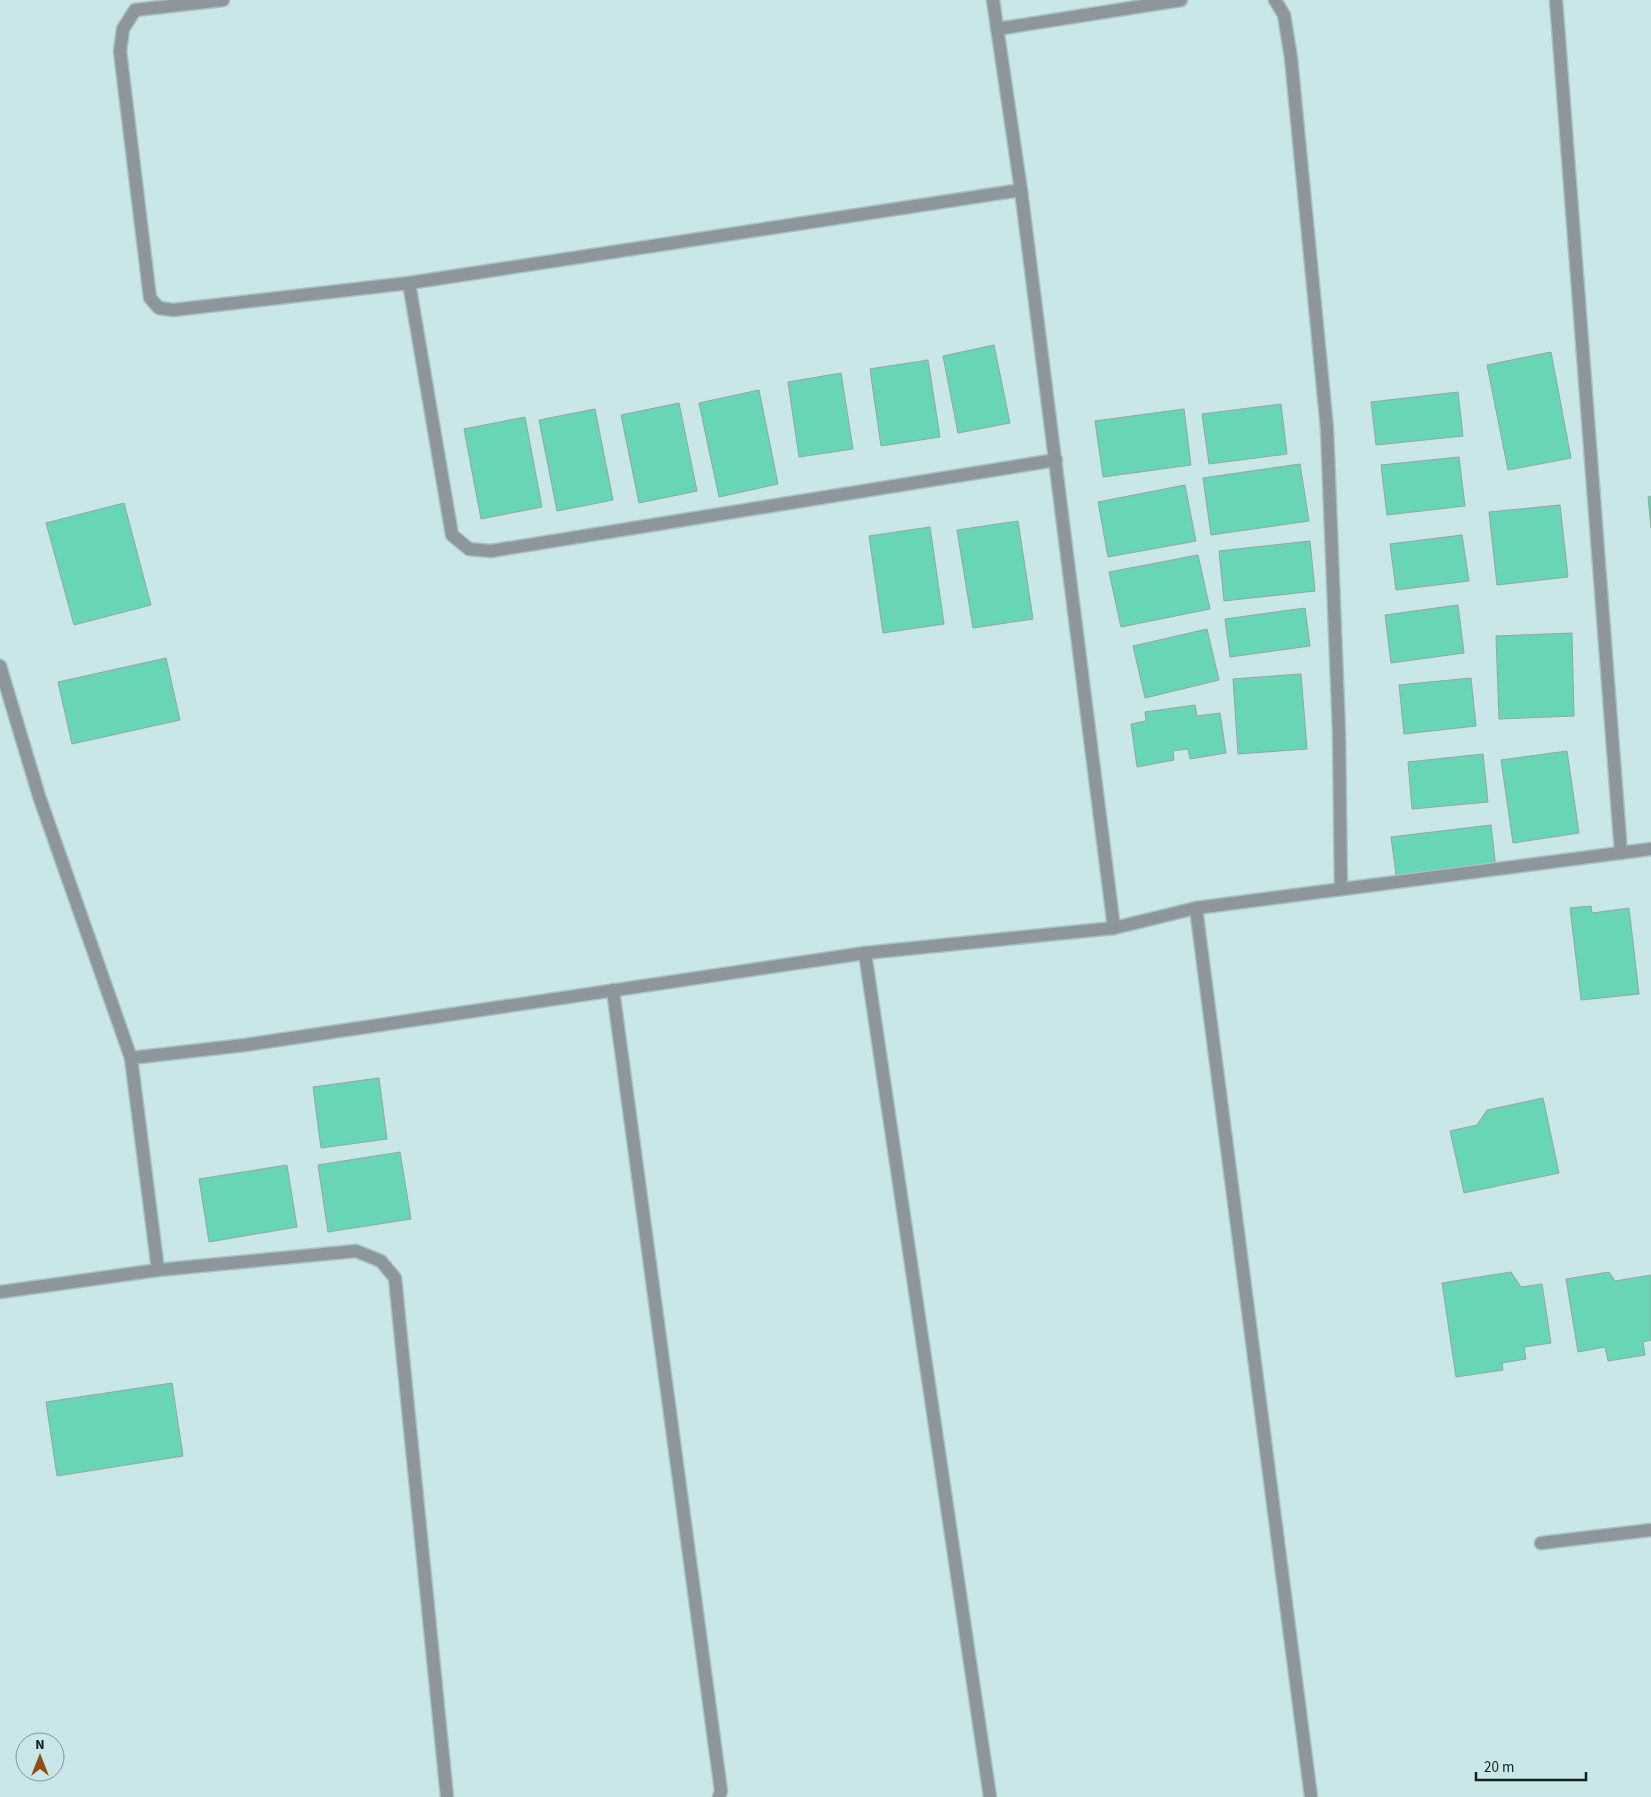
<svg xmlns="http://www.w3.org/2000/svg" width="1651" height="1797" font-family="'Source Sans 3',sans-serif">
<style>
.building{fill:#69d5b7;stroke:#8fa89f}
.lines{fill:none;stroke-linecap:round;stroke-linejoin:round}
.street-casing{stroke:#a8c2c4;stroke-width:15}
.street{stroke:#8c969b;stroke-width:12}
</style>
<rect width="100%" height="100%" fill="#c9e6e8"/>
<!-- building -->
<g class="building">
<path d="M994 345 1010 423 958 433 943 356Z"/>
<path d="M1551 352 1571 458 1508 470 1487 365Z"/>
<path d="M928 360 940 437 881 446 870 369Z"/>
<path d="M841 373 853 449 799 457 788 382Z"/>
<path d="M759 390 778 484 719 497 699 403Z"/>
<path d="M1458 392 1463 436 1376 445 1371 402Z"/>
<path d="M679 403 697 491 639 503 621 415Z"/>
<path d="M1281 404 1287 454 1209 464 1202 414Z"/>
<path d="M595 409 613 500 557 511 539 420Z"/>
<path d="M1184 409 1191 465 1103 477 1095 421Z"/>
<path d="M525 417 542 507 481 519 464 429Z"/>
<path d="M1459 457 1465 506 1387 515 1381 465Z"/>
<path d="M1300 464 1309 521 1211 535 1203 478Z"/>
<path d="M1185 485 1196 541 1108 557 1098 502Z"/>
<path d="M1651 496V528L1648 497Z"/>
<path d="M124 503 151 605 74 625 46 523Z"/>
<path d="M1560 505 1568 577 1497 585 1489 512Z"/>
<path d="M1018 521 1033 619 973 628 957 530Z"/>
<path d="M930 527 944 624 883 633 869 536Z"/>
<path d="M1462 535 1469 581 1396 590 1390 544Z"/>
<path d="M1310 541 1315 591 1224 601 1219 551Z"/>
<path d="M1198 555 1210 609 1121 627 1109 572Z"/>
<path d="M1458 605 1464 653 1391 663 1385 615Z"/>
<path d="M1305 608 1310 646 1230 657 1225 619Z"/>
<path d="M1207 629 1219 680 1145 698 1133 646Z"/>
<path d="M1572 633 1574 716 1499 719 1496 636Z"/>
<path d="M166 658 180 720 72 744 58 682Z"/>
<path d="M1301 674 1307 749 1238 754 1233 679Z"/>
<path d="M1471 678 1476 726 1404 734 1399 685Z"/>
<path d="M1195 705 1197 716 1220 713 1226 753 1190 759 1188 749 1173 751 1174 760 1137 767 1131 724 1146 721 1145 712Z"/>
<path d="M1567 751 1579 833 1513 843 1501 760Z"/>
<path d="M1483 754 1488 802 1412 809 1408 762Z"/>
<path d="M1491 825 1496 869 1397 882 1391 837Z"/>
<path d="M1591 906 1592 913 1629 908 1639 994 1581 1000 1570 908Z"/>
<path d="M379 1078 387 1139 321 1148 313 1087Z"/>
<path d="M1543 1098 1559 1173 1464 1193 1450 1131 1477 1125 1487 1110Z"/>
<path d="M400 1152 411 1219 328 1232 318 1165Z"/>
<path d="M287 1165 297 1227 209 1242 199 1179Z"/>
<path d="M1511 1272 1521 1287 1542 1284 1551 1343 1524 1347 1526 1359 1502 1363 1503 1370 1456 1377 1442 1283Z"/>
<path d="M1609 1272 1615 1281 1651 1275V1340L1643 1342 1645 1355 1608 1361 1605 1347 1578 1352 1566 1279Z"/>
<path d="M172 1383 183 1456 57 1476 46 1402Z"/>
</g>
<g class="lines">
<defs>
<g id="street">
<path d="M223 0 135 10 123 29 120 51 150 298 159 308 173 310 409 283 1021 190"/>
<path d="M993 0 1021 190 1114 928"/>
<path d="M1275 0 1284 15 1291 58 1327 429 1339 732 1341 889"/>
<path d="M1556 0 1621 853"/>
<path d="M997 29 1181 0"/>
<path d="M409 283 452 535 469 549 491 551 1056 460"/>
<path d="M0 666 39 796 131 1058 158 1270"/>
<path d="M1196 908 1311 1797"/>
<path d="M865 953 990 1797"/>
<path d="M613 990 721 1791 719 1797"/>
<path d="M131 1058 245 1045 865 953 1114 928 1196 908 1651 849"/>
<path d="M0 1292 158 1270 356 1251 381 1261 395 1278 447 1797"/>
<path d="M1541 1543 1651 1530"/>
</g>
</defs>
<!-- street casing -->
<use href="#street" class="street-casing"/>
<!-- street -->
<use href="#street" class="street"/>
</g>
<!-- north arrow -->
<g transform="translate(40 1757)"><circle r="24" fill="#c9e6e8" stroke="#819698"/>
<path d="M0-4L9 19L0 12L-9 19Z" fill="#8f4d1a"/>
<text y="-8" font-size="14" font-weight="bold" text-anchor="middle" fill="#141e1f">N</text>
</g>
<!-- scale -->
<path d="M1476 1772v8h110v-8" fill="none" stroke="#141e1f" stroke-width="2.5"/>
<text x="1484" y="1772" font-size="15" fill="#141e1f" stroke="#c9e6e8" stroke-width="4" paint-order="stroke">20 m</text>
</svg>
